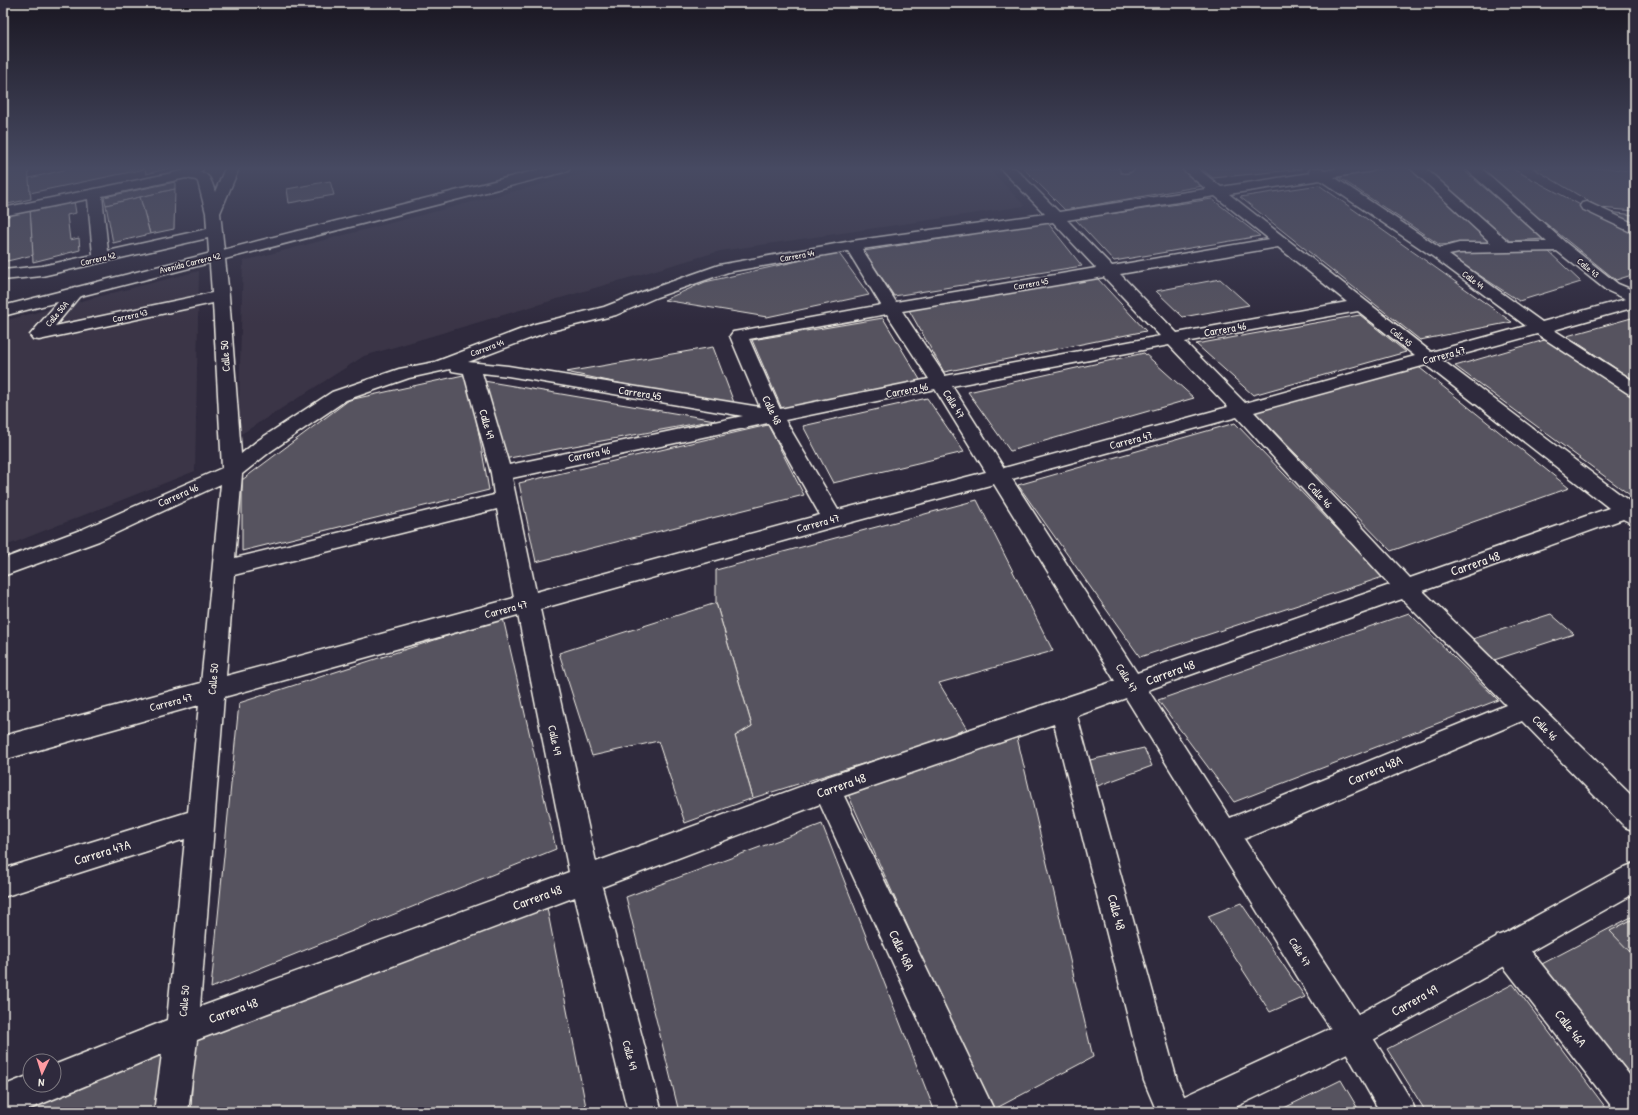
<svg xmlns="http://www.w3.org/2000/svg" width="1638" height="1115" font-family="'Patrick Hand',sans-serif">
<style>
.built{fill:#3b3647}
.building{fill:#56525f;stroke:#f4f1e8}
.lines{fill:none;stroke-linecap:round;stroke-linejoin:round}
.minor-casing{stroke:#f4f1e8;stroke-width:3}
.major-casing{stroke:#f4f1e8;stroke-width:3}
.highway-casing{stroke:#f4f1e8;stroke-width:3}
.minor{fill:#2f2a3d;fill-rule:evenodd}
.major{fill:#2f2a3d;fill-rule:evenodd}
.highway{fill:#2f2a3d;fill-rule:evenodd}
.labels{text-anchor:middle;stroke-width:3;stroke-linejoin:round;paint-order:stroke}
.far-street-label{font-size:9px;fill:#f4f1e8;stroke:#2f2a3d}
.street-label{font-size:11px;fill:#f4f1e8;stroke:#2f2a3d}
.near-street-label{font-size:13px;fill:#f4f1e8;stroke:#2f2a3d}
</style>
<rect width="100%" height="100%" fill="#2f2a3d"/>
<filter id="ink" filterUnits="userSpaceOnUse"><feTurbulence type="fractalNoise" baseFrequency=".025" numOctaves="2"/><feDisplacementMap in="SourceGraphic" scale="8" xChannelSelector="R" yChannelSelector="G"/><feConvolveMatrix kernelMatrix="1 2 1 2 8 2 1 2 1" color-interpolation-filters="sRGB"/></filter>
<g filter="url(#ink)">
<!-- built -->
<g class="built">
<path d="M605 168H988L1025 206 720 251 364 356 238 436 243 261Z"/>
<path d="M199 271 195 471 3 547V321Z"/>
</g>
<!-- building -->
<g class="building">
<path d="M3 168H28L31 199 3 205Z"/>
<path d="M73 168H170L146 174 145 169 30 193 29 178Z"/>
<path d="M1023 168H1179L1202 186 1065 210Z"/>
<path d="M1201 168H1301L1302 169 1213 178Z"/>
<path d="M1387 168H1461L1545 239 1440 245 1337 176Z"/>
<path d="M1477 168H1511L1635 234V274L1616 280Z"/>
<path d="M1533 168H1608L1635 172V211L1600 208Z"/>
<path d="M330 181 334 195 289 203 287 189Z"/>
<path d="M175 182V189L106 205 104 197Z"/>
<path d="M1319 185 1512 322 1420 340 1240 197Z"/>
<path d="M175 189 174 229 150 234 140 197Z"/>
<path d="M140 197 150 234 113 243 106 205Z"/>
<path d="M1212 199 1260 236 1114 261 1075 219Z"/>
<path d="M74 201 76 213 67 215 70 240 79 238 80 250 33 262 30 210Z"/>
<path d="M30 209 33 255 3 262V214Z"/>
<path d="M1608 212 1635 215V225Z"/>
<path d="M1047 222 1082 266 894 296 864 251Z"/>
<path d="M1547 250 1581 282 1519 301 1447 254Z"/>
<path d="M838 252 869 295 767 317 664 300 705 282Z"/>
<path d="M1097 278 1146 331 944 372 909 310Z"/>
<path d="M1220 279 1249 305 1183 317 1156 291Z"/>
<path d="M1360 315 1406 352 1253 395 1196 344Z"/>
<path d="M1635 317V381L1567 336Z"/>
<path d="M883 318 922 383 782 409 752 340Z"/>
<path d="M1548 339 1635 399V493L1630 495 1455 366Z"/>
<path d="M713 347 736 408 566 372Z"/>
<path d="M1144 353 1194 398 1010 451 968 392Z"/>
<path d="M1415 364 1569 488 1391 551 1252 409Z"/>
<path d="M468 374 489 490 242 551V480L349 400Z"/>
<path d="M484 381 715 420 504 459Z"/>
<path d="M927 398 964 452 833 483 803 426Z"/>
<path d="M1235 423 1383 577 1140 657 1018 485Z"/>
<path d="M768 425 804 495 536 562 519 483Z"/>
<path d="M977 500 1053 651 939 683 968 731 753 798 735 736 752 726 716 603V570Z"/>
<path d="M716 603 752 726 735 736 753 798 685 823 658 741 592 756 559 653Z"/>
<path d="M1409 613 1498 700 1234 802 1158 700Z"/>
<path d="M1551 614 1574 634 1488 662 1466 641Z"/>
<path d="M503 618 556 849 211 988 239 703Z"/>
<path d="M1016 733 1093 1057 991 1111 847 792Z"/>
<path d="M1144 748 1152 766 1092 788 1090 760Z"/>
<path d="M822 824 935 1112H679L626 897Z"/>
<path d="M1241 903 1305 997 1270 1012 1208 916Z"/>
<path d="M547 908 587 1112H191L194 1040Z"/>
<path d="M1635 915V1084L1540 965Z"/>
<path d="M1631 920 1635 923V957L1610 931Z"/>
<path d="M1513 984 1609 1112H1426L1387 1049Z"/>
<path d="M163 1049 154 1112H5Z"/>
<path d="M1341 1080 1360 1112H1276Z"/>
</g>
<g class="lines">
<defs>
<g id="minor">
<path d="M186 168H204L200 172C210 174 212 183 215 192L225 168H239L220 213 229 296 241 454 257 441 332 392 399 369 435 362 535 324 604 307 645 291 719 265 852 241 1045 214 1000 168H1015L1059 212 1206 189 1181 168H1197L1221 187 1310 173 1309 171 1311 168H1321L1325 171 1339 168H1374L1372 171 1367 172 1334 177 1440 248 1459 243H1491L1410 168H1425L1509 242H1547L1465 168H1481L1566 243 1618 284 1635 291V307L1554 330 1635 382V396L1629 394 1537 334 1442 360 1629 501 1635 500V525L1623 519 1423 591 1635 799V831L1625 827 1522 721 1244 839C1300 926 1358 1011 1411 1100L1416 1112H1380L1342 1045 1318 1010 1126 698 1077 716 1177 1080 1191 1112H1157L1144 1081 1054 724 844 796 995 1112H961L820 804 602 887 662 1112H628L575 897 197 1040 188 1112H154L162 1054 22 1112H3V1086L30 1075V1085H54V1065L167 1020 185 839 3 897V869L188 812 199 705 3 760V736L201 683 221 484 99 541 3 576V559L83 529 222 468 213 303 39 340 33 339 30 335 69 289 75 287 81 289 83 292 55 326 212 293 208 238 42 276 3 280V270L42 266 93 255 88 199 3 216V208L182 171ZM186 178 196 180 198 182 206 213 207 229 108 251 102 196ZM1320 180 1432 256 1526 326 1431 352 1229 194ZM1215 196 1269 239 1112 266 1067 220ZM1053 222 1096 268 896 302 862 249ZM1278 247 1347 302 1177 333 1120 274ZM848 251 881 305 739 331 733 332 730 336 760 407 508 366 468 362 547 332 616 315 657 297 728 272ZM1557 251 1606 290 1626 299 1542 322 1449 255 1459 253ZM1104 277 1160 336 945 376 902 311ZM1358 311 1415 356 1245 403 1185 342ZM887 314 929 379 780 409 749 339ZM1169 345 1228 407 1004 468 952 386ZM1426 365 1609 508 1410 578 1254 412ZM450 369 452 371 464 373 491 473 494 495 235 558 242 474 271 451 346 400 409 378ZM482 373 508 376 743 416 509 465ZM935 389 986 472 838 510 785 420ZM1237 417 1390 585 1137 673 1012 479ZM768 423 820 515 536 592 512 478ZM994 484 1115 681 827 777 596 862 540 609 833 527ZM497 509 514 598 226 676 234 575ZM1402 599 1506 705 1230 818 1148 690ZM518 615 569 872 200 1007 224 697Z"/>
<path d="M1120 168H1135C1131 173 1126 173 1121 172Z"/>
<path d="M1587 202 1635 224V234L1582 209 1580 206 1582 203Z"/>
<path d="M1508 932 1519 936 1635 1082V1112H1616L1497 958 1493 947 1497 936Z"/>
</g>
<path id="major" d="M1635 863V893L1364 1045 1225 1112H1171L1176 1100 1342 1023 1625 867Z"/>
<path id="highway" d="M545 168H570L568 171 3 316V306Z"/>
</defs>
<!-- minor casing -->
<use href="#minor" class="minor-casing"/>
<!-- major casing -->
<use href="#major" class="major-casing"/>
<!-- highway casing -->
<use href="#highway" class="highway-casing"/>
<!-- minor -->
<use href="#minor" class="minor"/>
<!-- major -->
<use href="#major" class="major"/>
<!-- highway -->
<use href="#highway" class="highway"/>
</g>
</g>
<!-- sky -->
<linearGradient id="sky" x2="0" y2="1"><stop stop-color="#1a1722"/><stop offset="0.52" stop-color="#474a62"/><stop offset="1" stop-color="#474a62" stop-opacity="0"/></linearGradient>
<rect width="1638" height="324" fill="url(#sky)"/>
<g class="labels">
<!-- far-street labels -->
<g class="far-street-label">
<text transform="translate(797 256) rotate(-10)" y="3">Carrera 44</text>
<text transform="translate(98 259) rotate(-13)" y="3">Carrera 42</text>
<text transform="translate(190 263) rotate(-14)" y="3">Avenida Carrera 42</text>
<text transform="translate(1588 268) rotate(39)" y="3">Calle 43</text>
<text transform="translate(1473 280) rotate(36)" y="3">Calle 44</text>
<text transform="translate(1031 284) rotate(-10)" y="3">Carrera 45</text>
<text transform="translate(57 314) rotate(-50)" y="3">Calle 50A</text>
<text transform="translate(130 316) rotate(-12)" y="3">Carrera 43</text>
<text transform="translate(1401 337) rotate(38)" y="3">Calle 45</text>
<text transform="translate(487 348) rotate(-20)" y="3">Carrera 44</text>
</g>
<!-- street labels -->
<g class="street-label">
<text transform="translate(1225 329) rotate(-10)" y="4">Carrera 46</text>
<text transform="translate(1444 355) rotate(-15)" y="4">Carrera 47</text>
<text transform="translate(225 356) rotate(-94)" y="4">Calle 50</text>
<text transform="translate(907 390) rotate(-11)" y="4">Carrera 46</text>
<text transform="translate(640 393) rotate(9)" y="4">Carrera 45</text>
<text transform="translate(954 404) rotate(58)" y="4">Calle 47</text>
<text transform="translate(772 410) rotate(64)" y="4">Calle 48</text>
<text transform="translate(487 424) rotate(74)" y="4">Calle 49</text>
<text transform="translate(1131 440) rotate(-15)" y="4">Carrera 47</text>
<text transform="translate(589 454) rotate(-12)" y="4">Carrera 46</text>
<text transform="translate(178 495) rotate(-24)" y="4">Carrera 46</text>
<text transform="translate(1320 495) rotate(47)" y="4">Calle 46</text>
<text transform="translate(818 523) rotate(-15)" y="4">Carrera 47</text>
<text transform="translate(506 609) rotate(-15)" y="4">Carrera 47</text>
<text transform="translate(1127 678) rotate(58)" y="4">Calle 47</text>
<text transform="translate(213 679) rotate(-85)" y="4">Calle 50</text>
<text transform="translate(171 702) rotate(-15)" y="4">Carrera 47</text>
<text transform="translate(1545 728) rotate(45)" y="4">Calle 46</text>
<text transform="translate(555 740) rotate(78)" y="4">Calle 49</text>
<text transform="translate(1300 952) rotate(58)" y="4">Calle 47</text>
<text transform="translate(184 1001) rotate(-85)" y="4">Calle 50</text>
<text transform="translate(630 1055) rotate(75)" y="4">Calle 49</text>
</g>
<!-- near-street labels -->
<g class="near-street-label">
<text transform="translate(1475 563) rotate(-19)" y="5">Carrera 48</text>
<text transform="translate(1170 672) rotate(-20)" y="5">Carrera 48</text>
<text transform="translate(1375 770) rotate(-23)" y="5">Carrera 48A</text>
<text transform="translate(841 785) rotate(-19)" y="5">Carrera 48</text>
<text transform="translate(102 852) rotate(-17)" y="5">Carrera 47A</text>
<text transform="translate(537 897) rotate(-20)" y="5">Carrera 48</text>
<text transform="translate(1117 912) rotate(75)" y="5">Calle 48</text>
<text transform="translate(902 950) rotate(65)" y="5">Calle 48A</text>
<text transform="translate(1414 1000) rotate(-29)" y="5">Carrera 49</text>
<text transform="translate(233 1010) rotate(-20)" y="5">Carrera 48</text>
<text transform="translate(1571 1028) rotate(52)" y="5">Calle 46A</text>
</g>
</g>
<!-- margin -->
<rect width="1638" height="1115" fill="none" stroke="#2f2a3d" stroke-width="16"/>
<rect x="8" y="8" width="1622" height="1099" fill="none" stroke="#f4f1e8" stroke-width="1.5" filter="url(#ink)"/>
<!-- north arrow -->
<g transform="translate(42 1073) rotate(184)"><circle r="19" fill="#2f2a3d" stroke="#7e7a81"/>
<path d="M0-3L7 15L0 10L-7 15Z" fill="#ff9aa2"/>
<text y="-6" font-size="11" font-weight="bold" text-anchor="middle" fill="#f4f1e8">N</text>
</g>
</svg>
